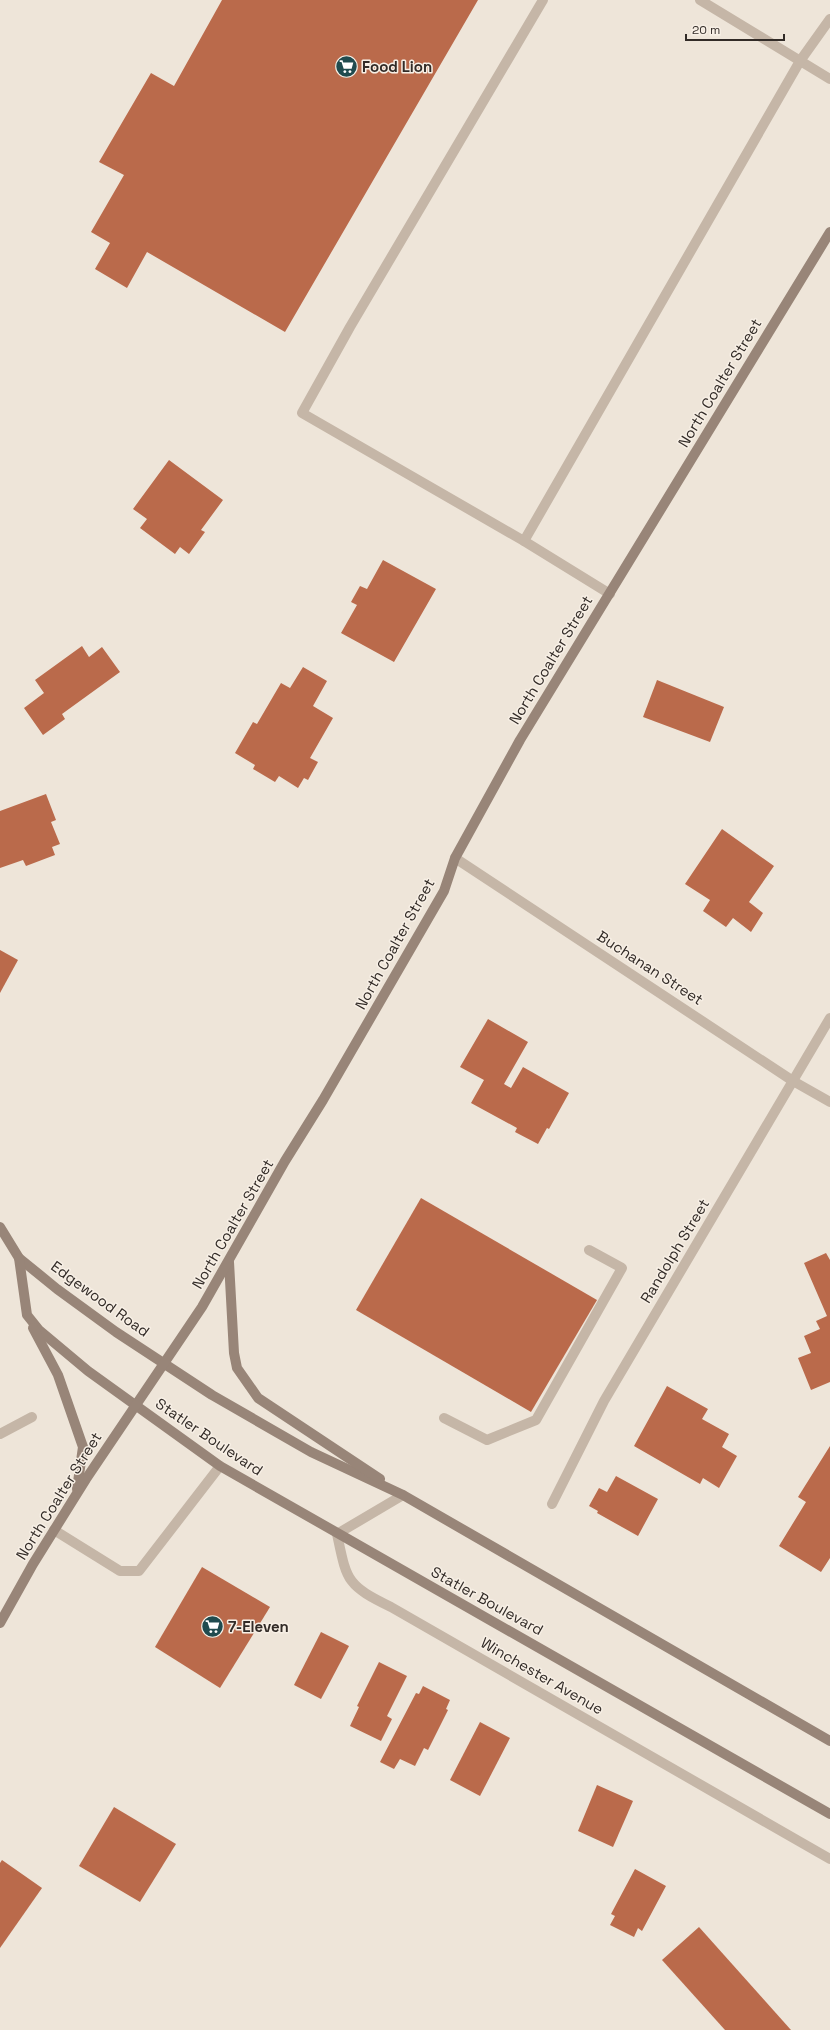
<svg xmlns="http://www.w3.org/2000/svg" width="830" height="2030" font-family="'Space Grotesk',sans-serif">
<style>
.building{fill:#ba6a4b}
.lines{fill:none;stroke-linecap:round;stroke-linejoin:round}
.lane{stroke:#c5b6a7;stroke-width:10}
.street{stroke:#c5b6a7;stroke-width:10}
.secondary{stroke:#988578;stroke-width:10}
.labels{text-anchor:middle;stroke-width:3;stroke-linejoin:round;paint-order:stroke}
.poi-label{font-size:15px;font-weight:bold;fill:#322b27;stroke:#f7efe5;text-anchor:start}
.street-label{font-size:15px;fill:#322b27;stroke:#f7efe5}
</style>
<rect width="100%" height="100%" fill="#eee5d9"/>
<!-- building -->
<g class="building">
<path d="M222 0H478L285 332 147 252 127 288 95 269 110 243 91 232 124 175 99 162 151 73 174 86Z"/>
<path d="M169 460 223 500 201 530 205 532 189 554 180 547 175 554 140 528 147 519 133 509Z"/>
<path d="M383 560 436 589 394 662 341 633 357 605 351 602 360 586 367 589Z"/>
<path d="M82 646 89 657 102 647 120 672 62 714 65 719 43 735 24 708 44 693 35 680Z"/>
<path d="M303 667 327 681 313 706 333 718 310 758 318 762 308 780 304 778 298 788 279 776 275 782 253 769 255 765 235 753 253 722 257 724 281 683 290 688Z"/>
<path d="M657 680 724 707 710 742 643 717Z"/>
<path d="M46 794 56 820 51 822 60 844 52 847 55 855 26 866 23 860 0 868V811Z"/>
<path d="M722 829 774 866 749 902 763 913 751 932 733 918 726 927 703 911 710 900 685 884Z"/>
<path d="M0 950 18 960 0 993Z"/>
<path d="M488 1019 528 1042 504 1084 511 1088 523 1067 569 1093 549 1129 547 1128 538 1144 515 1132 517 1128 471 1103 484 1080 460 1067Z"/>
<path d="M421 1198 597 1300 531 1412 356 1310Z"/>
<path d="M826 1253 830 1260V1382L811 1390 798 1358 811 1353 804 1336 820 1329 816 1321 827 1316 804 1263Z"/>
<path d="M667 1386 708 1409 702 1419 729 1434 722 1447 737 1456 719 1488 703 1478 700 1484 634 1446Z"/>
<path d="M830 1446V1558L821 1572 779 1546 806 1502 798 1497Z"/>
<path d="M616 1476 658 1499 638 1536 597 1513 598 1511 589 1506 599 1488 607 1492Z"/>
<path d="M202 1567 270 1607 220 1688 155 1647Z"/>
<path d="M321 1632 349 1646 321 1699 294 1685Z"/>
<path d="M379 1662 407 1676 387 1716 392 1719 381 1741 350 1726 359 1707 357 1706Z"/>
<path d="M423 1686 450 1700 446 1709 448 1710 428 1750 424 1748 415 1766 400 1759 394 1769 380 1762 416 1693 419 1694Z"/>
<path d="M480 1722 510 1738 480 1796 450 1780Z"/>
<path d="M597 1785 633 1801 613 1847 578 1831Z"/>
<path d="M114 1807 176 1844 140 1902 79 1866Z"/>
<path d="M2 1860 42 1888 0 1948V1863Z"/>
<path d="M635 1869 666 1886 642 1931 638 1928 634 1937 610 1925 615 1916 611 1914Z"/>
<path d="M699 1927 791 2030H725L662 1960Z"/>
</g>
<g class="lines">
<!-- lane -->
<g class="lane">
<path d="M543 0 350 327 302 413 524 541 610 594"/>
<path d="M700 0 830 79"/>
<path d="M524 541 800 61 830 19"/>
<path d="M444 1418 487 1440 536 1420 622 1268 589 1250"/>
<path d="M54 1530 120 1571H139L220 1466"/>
</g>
<!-- street -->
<g class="street">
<path d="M455 858 793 1081 830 1102"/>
<path d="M0 1434 32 1417"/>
<path d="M403 1495 337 1534C347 1581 346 1585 391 1607L830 1859"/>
<path d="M552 1504 604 1401 830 1018"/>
</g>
<!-- secondary -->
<g class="secondary">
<path d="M0 1227 19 1258 57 1289 116 1332 212 1395 311 1452 403 1495 830 1741"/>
<path d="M19 1258 27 1315 39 1330 88 1371 220 1466 830 1814"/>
<path d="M229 1262 234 1353 237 1368 258 1398 380 1479"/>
<path d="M33 1328 58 1375 83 1447 77 1489"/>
<path d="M0 1623 33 1564 86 1479 202 1307 285 1161 323 1100 444 891 455 858 520 740 830 232"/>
</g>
</g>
<!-- icons -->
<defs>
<symbol id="supermarket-disc" viewBox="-11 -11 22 22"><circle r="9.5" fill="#204b4f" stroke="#f7efe5"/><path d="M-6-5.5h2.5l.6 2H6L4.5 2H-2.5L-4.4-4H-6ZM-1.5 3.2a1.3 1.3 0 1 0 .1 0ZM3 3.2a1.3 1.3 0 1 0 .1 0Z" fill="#fff"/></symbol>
</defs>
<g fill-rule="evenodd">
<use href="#supermarket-disc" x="334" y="54" width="25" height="25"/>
<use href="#supermarket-disc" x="200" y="1614" width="25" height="25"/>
</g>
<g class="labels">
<!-- poi labels -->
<g class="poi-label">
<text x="362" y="72">Food Lion</text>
<text x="228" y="1632">7-Eleven</text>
</g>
<!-- street labels -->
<g class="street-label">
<text transform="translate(720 383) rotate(-59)" y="5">North Coalter Street</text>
<text transform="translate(551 660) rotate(-59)" y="5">North Coalter Street</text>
<text transform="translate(395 944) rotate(-61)" y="5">North Coalter Street</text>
<text transform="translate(650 968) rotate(33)" y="5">Buchanan Street</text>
<text transform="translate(233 1224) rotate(-60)" y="5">North Coalter Street</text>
<text transform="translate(675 1251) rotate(-59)" y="5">Randolph Street</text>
<text transform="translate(100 1299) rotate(36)" y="5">Edgewood Road</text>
<text transform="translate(209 1437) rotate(34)" y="5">Statler Boulevard</text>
<text transform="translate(59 1496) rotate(-58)" y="5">North Coalter Street</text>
<text transform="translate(487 1601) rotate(29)" y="5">Statler Boulevard</text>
<text transform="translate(542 1676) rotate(30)" y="5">Winchester Avenue</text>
</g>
</g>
<!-- scale -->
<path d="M686 34v6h98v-6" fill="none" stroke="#322b27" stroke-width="2"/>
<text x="692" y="34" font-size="12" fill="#322b27" stroke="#f7efe5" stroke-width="3" paint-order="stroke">20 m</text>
</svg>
